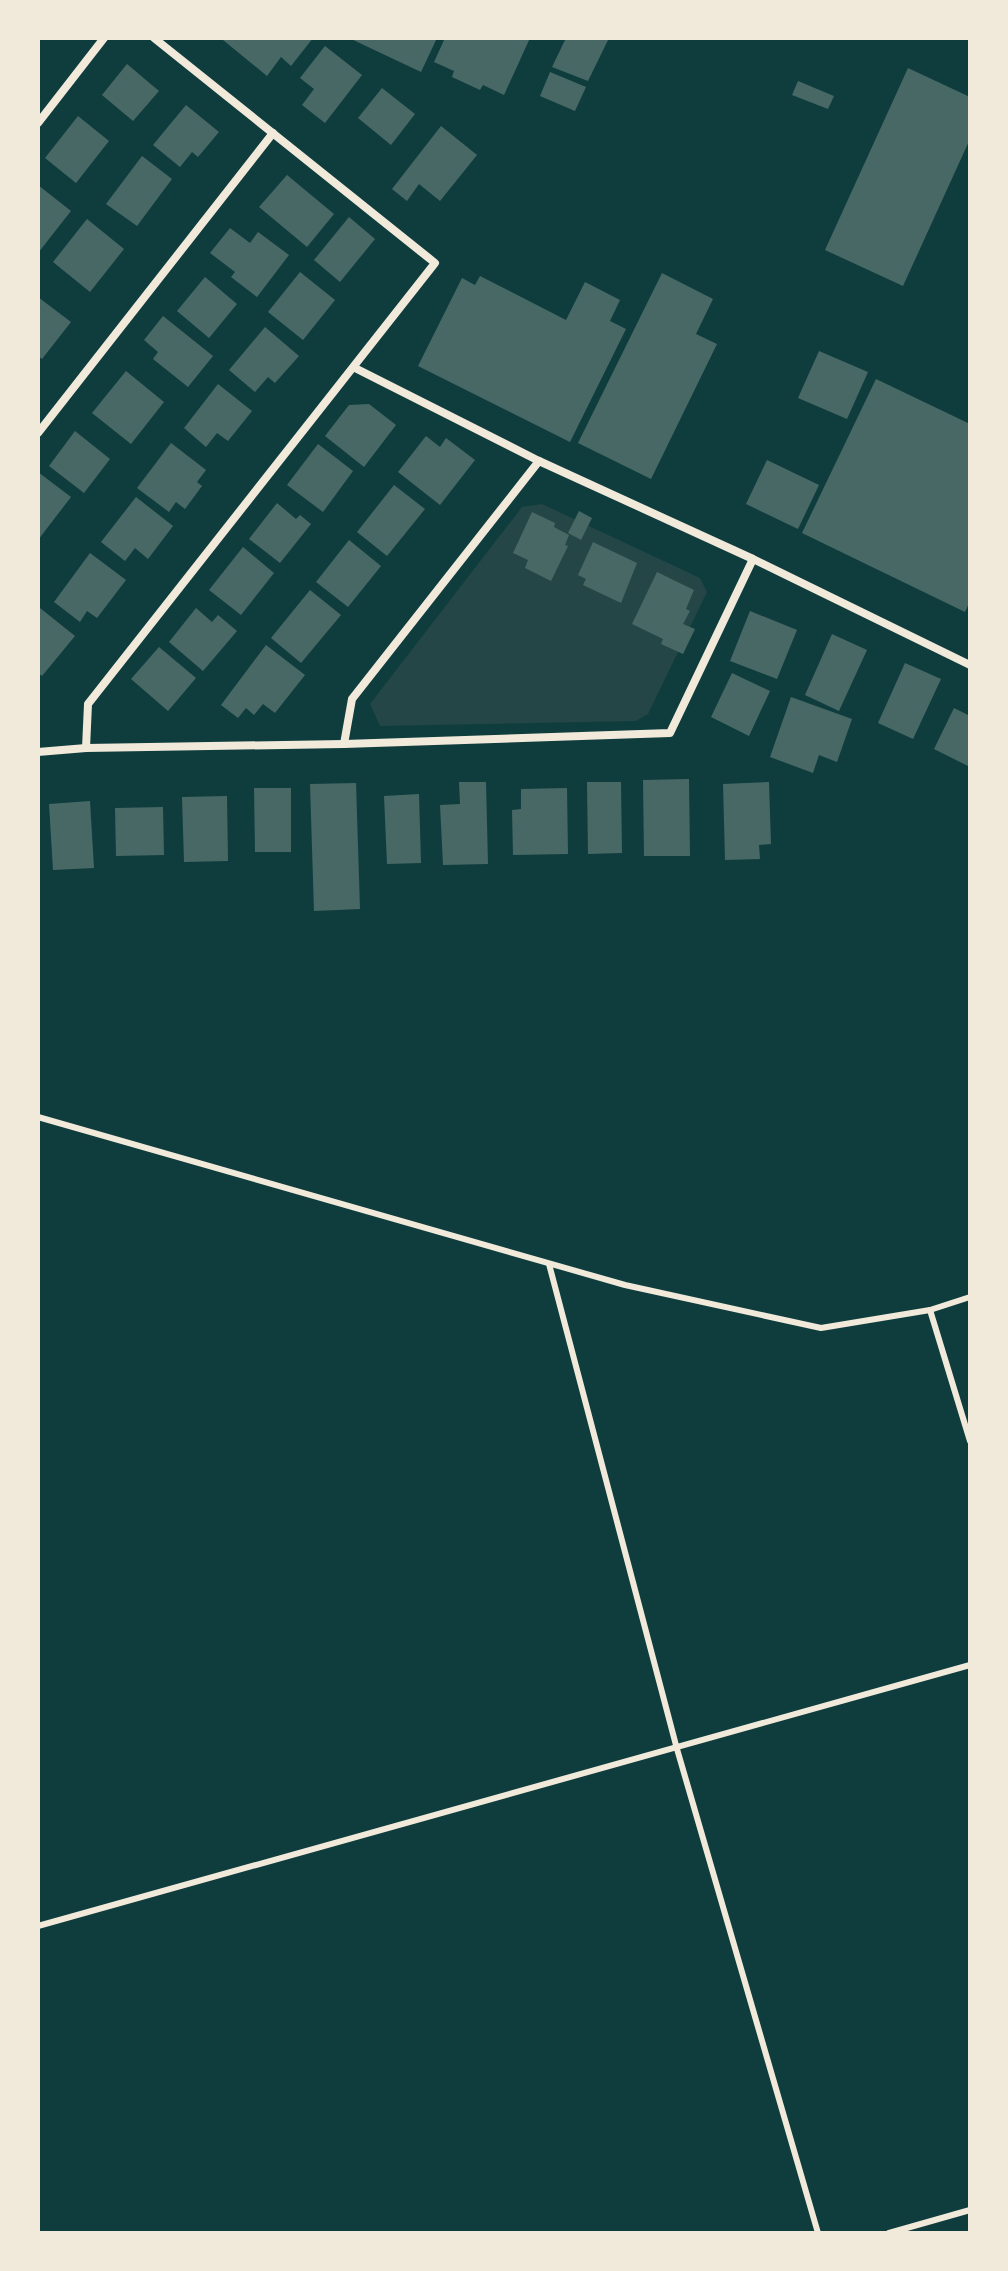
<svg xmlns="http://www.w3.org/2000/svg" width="1008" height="2271" font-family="Helvetica,sans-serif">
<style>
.green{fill:#244646}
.building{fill:#486865}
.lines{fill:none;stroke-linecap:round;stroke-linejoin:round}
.service{stroke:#f1e9da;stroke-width:6}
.minor{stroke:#f1e9da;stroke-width:8}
</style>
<rect width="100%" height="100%" fill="#0f3d3e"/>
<!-- green -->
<path class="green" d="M542 504 700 578 707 592 648 714 636 721 380 726 370 704 522 507Z"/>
<!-- building -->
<g class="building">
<path d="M224 38H313L291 66 281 57 267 76 223 40Z"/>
<path d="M349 38H437L421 72Z"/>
<path d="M445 38H530L504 95 483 85 480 90 452 77 454 71 434 62Z"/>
<path d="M566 38H609L588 81 552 67Z"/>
<path d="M325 46 362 75 325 123 302 105 314 89 300 78Z"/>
<path d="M127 64 159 91 133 121 102 95Z"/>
<path d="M908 68 970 97V139L903 286 825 250Z"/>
<path d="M550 72 586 87 575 111 540 96Z"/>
<path d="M798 81 834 96 828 109 792 95Z"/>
<path d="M382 88 415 114 391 145 358 118Z"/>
<path d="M186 105 219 132 198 157 192 152 180 167 153 145Z"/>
<path d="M78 116 109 141 76 183 45 158Z"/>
<path d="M441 126 477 155 440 201 419 184 407 201 392 189Z"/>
<path d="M142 156 172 179 137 226 106 204Z"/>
<path d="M287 175 334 214 307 247 259 207Z"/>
<path d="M38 185 71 211 38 253Z"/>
<path d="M349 217 375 239 340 282 314 260Z"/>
<path d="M87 219 124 249 90 292 53 262Z"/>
<path d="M230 228 250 243 258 232 289 255 257 297 231 277 235 272 210 253Z"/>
<path d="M300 272 335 300 303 340 268 312Z"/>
<path d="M662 273 713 299 696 334 717 344 651 479 578 443Z"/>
<path d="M480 276 566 320 585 282 620 300 610 321 626 329 570 442 418 366 462 278 475 285Z"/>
<path d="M205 277 237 304 209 338 177 311Z"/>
<path d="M38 297 71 322 42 359 38 356Z"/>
<path d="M163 316 213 356 188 387 153 359 158 352 144 340Z"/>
<path d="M265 327 299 356 275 383 268 377 255 392 229 370Z"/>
<path d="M819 351 868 372 847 419 798 398Z"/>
<path d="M126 371 164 402 131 444 92 413Z"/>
<path d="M876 379 970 424V601L965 612 802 533Z"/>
<path d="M218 384 252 411 228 441 217 433 206 447 184 428Z"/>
<path d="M369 404 396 425 364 467 325 436 349 405Z"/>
<path d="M75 431 110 459 84 493 49 466Z"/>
<path d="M426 436 440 447 446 438 475 460 440 505 398 472Z"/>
<path d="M171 443 206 470 197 482 202 486 185 509 176 502 169 512 137 488Z"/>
<path d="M318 444 353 471 323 512 287 485Z"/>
<path d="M767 460 819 485 798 529 746 504Z"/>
<path d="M38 472 71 497 38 540Z"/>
<path d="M394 485 425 509 387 556 357 532Z"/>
<path d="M136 497 173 526 148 559 135 548 125 561 101 542Z"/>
<path d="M277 503 296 519 300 515 311 524 280 563 249 539Z"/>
<path d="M579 511 592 518 581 540 568 533Z"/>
<path d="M532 512 555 523 554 527 569 535 565 545 568 546 551 581 525 568 528 560 513 553Z"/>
<path d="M349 540 381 566 348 607 316 582Z"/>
<path d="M593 542 637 563 621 603 583 585 586 579 578 575Z"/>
<path d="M243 547 274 573 241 615 209 590Z"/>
<path d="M90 553 126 580 97 618 87 611 80 622 54 602Z"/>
<path d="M657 572 694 590 686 609 690 611 683 624 695 629 683 654 661 644 663 639 632 624Z"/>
<path d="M310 590 341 615 301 663 271 638Z"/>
<path d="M40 608 75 636 42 676 38 673V611Z"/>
<path d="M196 608 212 622 218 615 237 631 203 671 169 642Z"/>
<path d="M750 611 797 630 777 679 730 661Z"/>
<path d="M832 634 867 650 839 711 805 695Z"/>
<path d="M266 645 305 675 275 713 263 704 254 715 246 708 238 718 221 705Z"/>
<path d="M159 647 196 678 168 711 131 679Z"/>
<path d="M905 663 941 679 913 739 878 723Z"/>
<path d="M732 673 770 691 749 736 711 717Z"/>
<path d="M791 697 852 719 837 762 819 755 813 773 770 757Z"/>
<path d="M954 708 970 716V767L934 749Z"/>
<path d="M689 779 690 856H644L643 780Z"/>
<path d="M459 782H486L488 864 443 865 440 805 460 804Z"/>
<path d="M587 782H621L622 853 588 854Z"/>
<path d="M769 782 771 844 759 845 760 859 725 860 723 784Z"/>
<path d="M356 783 360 909 314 911 310 784Z"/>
<path d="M254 788H291V852H255Z"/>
<path d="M567 788 568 854 513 855 512 810 521 809V789Z"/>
<path d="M419 794 421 863 387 864 384 796Z"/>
<path d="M227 796 228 861 184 862 182 797Z"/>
<path d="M90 801 94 868 53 870 49 804Z"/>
<path d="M163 807 164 855 116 856 115 808Z"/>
</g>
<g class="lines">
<!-- service -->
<g class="service">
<path d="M38 1117 625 1285 821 1328 930 1310 970 1297"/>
<path d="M549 1264 677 1749 818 2233"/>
<path d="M930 1310 970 1441"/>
<path d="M38 1926 970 1665"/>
<path d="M889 2233 970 2210"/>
</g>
<!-- minor -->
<g class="minor">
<path d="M38 123 104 38"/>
<path d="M355 368 539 461 753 559 970 665"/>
<path d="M38 433 273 133"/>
<path d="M344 744 352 699 539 461"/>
<path d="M86 748 88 704 435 263 154 38"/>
<path d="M38 752 86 748 344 744 670 733 753 559"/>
</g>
</g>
<!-- border -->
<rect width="1008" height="2271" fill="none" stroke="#f1e9da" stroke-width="80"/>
</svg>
